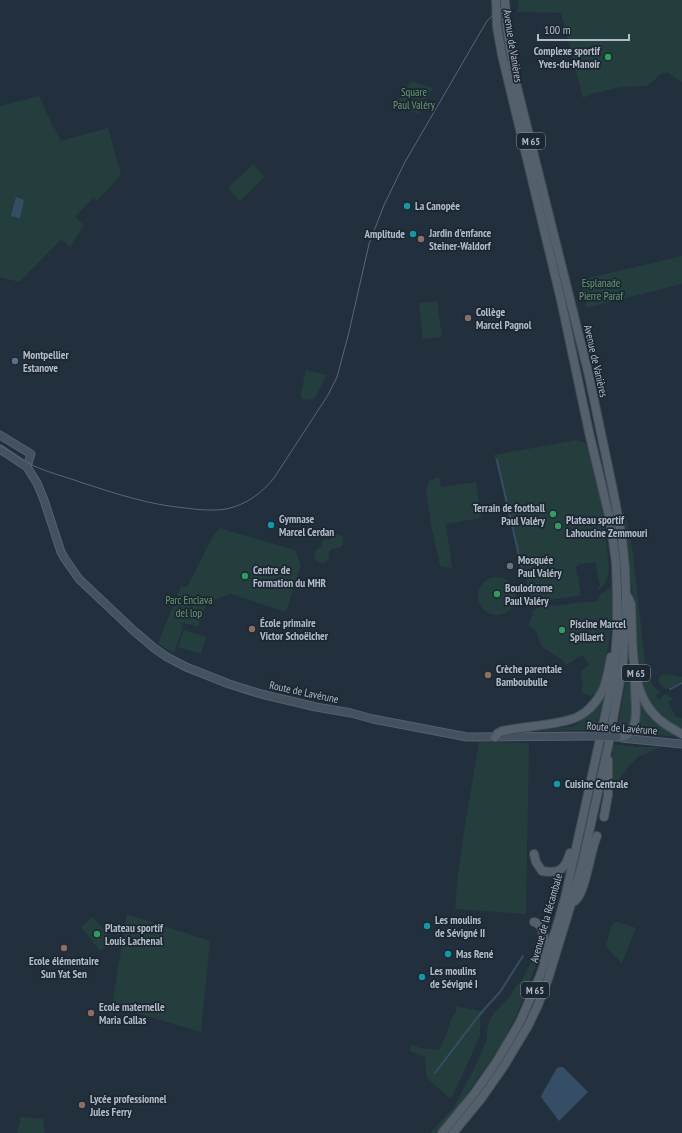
<svg xmlns="http://www.w3.org/2000/svg" width="682" height="1133" font-family="'PT Sans Narrow',sans-serif">
<style>
.green{fill:#243e3e}
.water{fill:#354d65}
.lines{fill:none;stroke-linecap:round;stroke-linejoin:round}
.stream{stroke:#354d65;stroke-width:2}
.secondary-casing{stroke:#55606b;stroke-width:9}
.primary-casing{stroke:#404b56;stroke-width:10}
.secondary{stroke:#445161;stroke-width:7}
.primary{stroke:#54616d;stroke-width:8}
.tram{stroke:#586675;stroke-width:1}
.secondary-bridge-casing{stroke:#55606b;stroke-width:9;stroke-linecap:butt}
.secondary-bridge{stroke:#445161;stroke-width:7}
.leisure-dot{fill:#2e9e5b;stroke:#1c2732;stroke-width:1.5}
.culture-dot{fill:#0f9aa8;stroke:#1c2732;stroke-width:1.5}
.education-dot{fill:#8d6e63;stroke:#1c2732;stroke-width:1.5}
.service-dot{fill:#5c6f8a;stroke:#1c2732;stroke-width:1.5}
.worship-dot{fill:#6b7280;stroke:#1c2732;stroke-width:1.5}
.labels{text-anchor:middle;stroke-width:3.5;stroke-linejoin:round;paint-order:stroke}
.shield{fill:#1c2732;stroke:#85909c;stroke-width:1}
.shield-label{font-size:10px;font-weight:bold;fill:#b2bdc9}
.street-label{font-size:11px;fill:#b2bdc9;stroke:#1c2732}
.poi-label{font-size:11px;font-weight:bold;fill:#b2bdc9;stroke:#1c2732;text-anchor:start}
.park-label{font-size:11px;fill:#689b70;stroke:#1c2732}
</style>
<rect width="100%" height="100%" fill="#22303d"/>
<!-- green -->
<g class="green">
<path d="M519 0H682V82L667 72 661 74 647 86 621 87 591 94 583 98 561 13 517 12Z"/>
<path d="M411 81 433 88 418 114 396 105Z"/>
<path d="M39 96 53 127H54L61 141 108 128 121 175 97 201 93 198 75 217 84 225 70 247 61 239 19 282 0 277V106Z"/>
<path d="M253 164 265 177 240 201 228 188Z"/>
<path d="M682 256V284L587 308 580 280Z"/>
<path d="M437 301 442 337 423 339 419 303Z"/>
<path d="M306 370 327 375 314 399 304 400 301 398V393Z"/>
<path d="M577 440 586 444 590 451 602 506 609 567C608 577 606 586 597 591L600 585 595 562 580 564 576 567 581 595 532 603 494 455Z"/>
<path d="M439 477 441 487 476 482 481 518 446 524 452 568 440 566 431 524 426 491 429 481Z"/>
<path d="M623 511 627 522 633 554 646 671 653 686 660 692 655 695 659 700 665 694 671 697 673 699 668 702 676 717 682 718V730L670 724 650 706 641 684 638 662 637 641 633 596 623 524Z"/>
<path d="M219 528 295 550 301 565 287 609 285 612 229 593 228 595 207 603 198 626 182 623 180 627H183L174 653 163 647 158 643 181 586 187 587 210 542Z"/>
<path d="M337 534 341 535C345 541 344 544 339 548H333L329 552C332 573 301 559 321 547 321 541 324 538 330 540 331 536 333 535 337 534Z"/>
<circle cx="497" cy="596" r="19"/>
<path d="M612 587 613 591 612 622 607 653 599 688 595 694 590 696 583 693 581 689 583 688 581 671 589 665 583 655 566 665 564 661 541 646 536 630 528 626 532 616 533 611 542 606 552 605 556 606 575 603 598 601 600 595Z"/>
<path d="M184 630 206 637 201 654 178 647Z"/>
<path d="M630 655C632 670 637 716 628 728 626 731 622 732 617 732Z"/>
<path d="M665 674 682 677V681L666 689C661 686 657 681 660 676Z"/>
<path d="M639 696 681 737 634 733 638 728Z"/>
<path d="M604 697 596 730 539 731 574 726 591 714Z"/>
<path d="M479 742 529 743 526 914 455 909C459 853 470 797 479 742Z"/>
<path d="M614 744 637 747H661L638 757 628 767 612 790 613 748Z"/>
<path d="M127 914 210 941 201 1032 112 1006Z"/>
<path d="M93 917 113 941 100 951 81 927Z"/>
<path d="M614 922H618L636 928 622 963 608 949 606 945 612 925Z"/>
<path d="M539 929 541 937 537 962 516 1016 499 1049 457 1108 435 1133H430L454 1107 475 1067 487 1039V1031L490 1020 494 1013 508 999 516 986 523 979 532 961 537 946V930Z"/>
<path d="M455 1006 485 1012 480 1018V1036L451 1099 427 1078 425 1057 410 1051 411 1044 420 1048 439 1050 445 1038 452 1017 457 1012Z"/>
<path d="M21 1117 43 1119 45 1133H17Z"/>
</g>
<!-- water -->
<g class="water">
<path d="M16 197 24 200 20 218 11 216Z"/>
<path d="M560 1067H563L588 1092 559 1121 541 1097 542 1094 557 1068Z"/>
</g>
<g class="lines">
<!-- stream -->
<g class="stream">
<path d="M497 460 522 568"/>
<path d="M670 689 682 683"/>
<path d="M435 1073 480 1014 500 992 523 956"/>
</g>
<defs>
<g id="secondary">
<path d="M0 435 31 454 27 467"/>
<path d="M0 449 27 467 37 483 44 500 61 552 65 559 79 579 133 630 154 648 167 657 186 667 229 684 261 694 316 707 351 713 373 719 467 737 594 736"/>
<path d="M621 738 682 744"/>
</g>
<g id="primary">
<path d="M628 597 631 604C633 638 629 685 652 712 660 722 671 728 682 734"/>
<path d="M495 737 498 733 502 731C524 726 551 726 572 719 586 715 597 702 603 690 607 680 609 667 611 657"/>
<path d="M617 737C620 737 624 737 627 735 641 726 634 697 635 683"/>
<path d="M604 817 608 795V760"/>
<path d="M534 854 536 862 542 871C559 874 565 870 570 853"/>
<path d="M575 901C586 892 590 851 597 836"/>
<path d="M534 922C547 925 545 948 542 958"/>
<path d="M442 1133 474 1094 497 1061 520 1022 540 976 556 929 565 898 586 803 614 674 617 632V594L616 563 610 520 589 432 561 300 502 55 497 27 496 0"/>
<path d="M453 1133 481 1099 504 1066 528 1026 538 1005 548 979 571 904 582 864 608 747 623 664 626 594 625 568 622 539 614 495 589 376 515 79 507 29 505 0"/>
</g>
</defs>
<!-- secondary casing -->
<use href="#secondary" class="secondary-casing"/>
<!-- primary casing -->
<use href="#primary" class="primary-casing"/>
<!-- secondary -->
<use href="#secondary" class="secondary"/>
<!-- primary -->
<use href="#primary" class="primary"/>
<!-- tram -->
<path class="tram" d="M0 445C11 452 22 460 34 466 49 473 67 477 83 483 117 494 150 505 186 508 199 510 213 511 226 509 246 505 262 493 274 478L328 395 337 377 349 332 369 244 384 205 405 162 484 26 487 21 509 0"/>
<defs>
<path id="secondary-bridge" d="M594 736 617 737"/>
</defs>
<!-- secondary-bridge casing -->
<use href="#secondary-bridge" class="secondary-bridge-casing"/>
<!-- secondary-bridge -->
<use href="#secondary-bridge" class="secondary-bridge"/>
</g>
<!-- markers -->
<g class="leisure-dot">
<circle cx="608" cy="57" r="4"/>
<circle cx="553" cy="514" r="4"/>
<circle cx="558" cy="526" r="4"/>
<circle cx="245" cy="576" r="4"/>
<circle cx="497" cy="594" r="4"/>
<circle cx="562" cy="630" r="4"/>
<circle cx="97" cy="934" r="4"/>
</g>
<g class="culture-dot">
<circle cx="407" cy="206" r="4"/>
<circle cx="413" cy="234" r="4"/>
<circle cx="271" cy="525" r="4"/>
<circle cx="557" cy="784" r="4"/>
<circle cx="427" cy="926" r="4"/>
<circle cx="448" cy="954" r="4"/>
<circle cx="422" cy="977" r="4"/>
</g>
<g class="education-dot">
<circle cx="421" cy="239" r="4"/>
<circle cx="468" cy="318" r="4"/>
<circle cx="252" cy="629" r="4"/>
<circle cx="488" cy="675" r="4"/>
<circle cx="64" cy="948" r="4"/>
<circle cx="91" cy="1013" r="4"/>
<circle cx="82" cy="1105" r="4"/>
</g>
<circle class="service-dot" cx="15" cy="361" r="4"/>
<circle class="worship-dot" cx="510" cy="566" r="4"/>
<g class="labels">
<!-- shield labels -->
<g class="shield">
<rect x="517" y="133" width="28" height="16" rx="3"/>
<rect x="622" y="665" width="28" height="16" rx="3"/>
<rect x="521" y="982" width="28" height="16" rx="3"/>
</g>
<g class="shield-label">
<text x="531" y="145">M 65</text>
<text x="636" y="677">M 65</text>
<text x="535" y="994">M 65</text>
</g>
<!-- street labels -->
<g class="street-label">
<text transform="translate(513 46) rotate(81)" y="4">Avenue de Vanières</text>
<text transform="translate(596 361) rotate(77)" y="4">Avenue de Vanières</text>
<text transform="translate(304 692) rotate(12)" y="4">Route de Lavérune</text>
<text transform="translate(622 728) rotate(4)" y="4">Route de Lavérune</text>
<text transform="translate(546 918) rotate(-74)" y="4">Avenue de la Récambale</text>
</g>
<!-- poi labels -->
<g class="poi-label">
<text x="600" y="55" text-anchor="end">Complexe sportif<tspan x="600" dy="13">Yves-du-Manoir</tspan></text>
<text x="415" y="210">La Canopée</text>
<text x="429" y="237">Jardin d'enfance<tspan x="429" dy="13">Steiner-Waldorf</tspan></text>
<text x="405" y="238" text-anchor="end">Amplitude</text>
<text x="476" y="316">Collège<tspan x="476" dy="13">Marcel Pagnol</tspan></text>
<text x="23" y="359">Montpellier<tspan x="23" dy="13">Estanove</tspan></text>
<text x="545" y="512" text-anchor="end">Terrain de football<tspan x="545" dy="13">Paul Valéry</tspan></text>
<text x="279" y="523">Gymnase<tspan x="279" dy="13">Marcel Cerdan</tspan></text>
<text x="566" y="524">Plateau sportif<tspan x="566" dy="13">Lahoucine Zemmouri</tspan></text>
<text x="518" y="564">Mosquée<tspan x="518" dy="13">Paul Valéry</tspan></text>
<text x="253" y="574">Centre de<tspan x="253" dy="13">Formation du MHR</tspan></text>
<text x="505" y="592">Boulodrome<tspan x="505" dy="13">Paul Valéry</tspan></text>
<text x="260" y="627">École primaire<tspan x="260" dy="13">Victor Schoëlcher</tspan></text>
<text x="570" y="628">Piscine Marcel<tspan x="570" dy="13">Spillaert</tspan></text>
<text x="496" y="673">Crèche parentale<tspan x="496" dy="13">Bamboubulle</tspan></text>
<text x="565" y="788">Cuisine Centrale</text>
<text x="435" y="924">Les moulins<tspan x="435" dy="13">de Sévigné II</tspan></text>
<text x="105" y="932">Plateau sportif<tspan x="105" dy="13">Louis Lachenal</tspan></text>
<text x="456" y="958">Mas René</text>
<text x="64" y="965" text-anchor="middle">Ecole élémentaire<tspan x="64" dy="13">Sun Yat Sen</tspan></text>
<text x="430" y="975">Les moulins<tspan x="430" dy="13">de Sévigné I</tspan></text>
<text x="99" y="1011">Ecole maternelle<tspan x="99" dy="13">Maria Callas</tspan></text>
<text x="90" y="1103">Lycée professionnel<tspan x="90" dy="13">Jules Ferry</tspan></text>
</g>
<!-- park labels -->
<g class="park-label">
<text x="414" y="96">Square<tspan x="414" dy="13">Paul Valéry</tspan></text>
<text x="601" y="287">Esplanade<tspan x="601" dy="13">Pierre Paraf</tspan></text>
<text x="189" y="604">Parc Enclava<tspan x="189" dy="13">del lop</tspan></text>
</g>
</g>
<!-- scale -->
<path d="M538 34v6h91v-6" fill="none" stroke="#b2bdc9" stroke-width="2"/>
<text x="544" y="34" font-size="12" fill="#b2bdc9" stroke="#1c2732" stroke-width="3" paint-order="stroke">100 m</text>
</svg>
